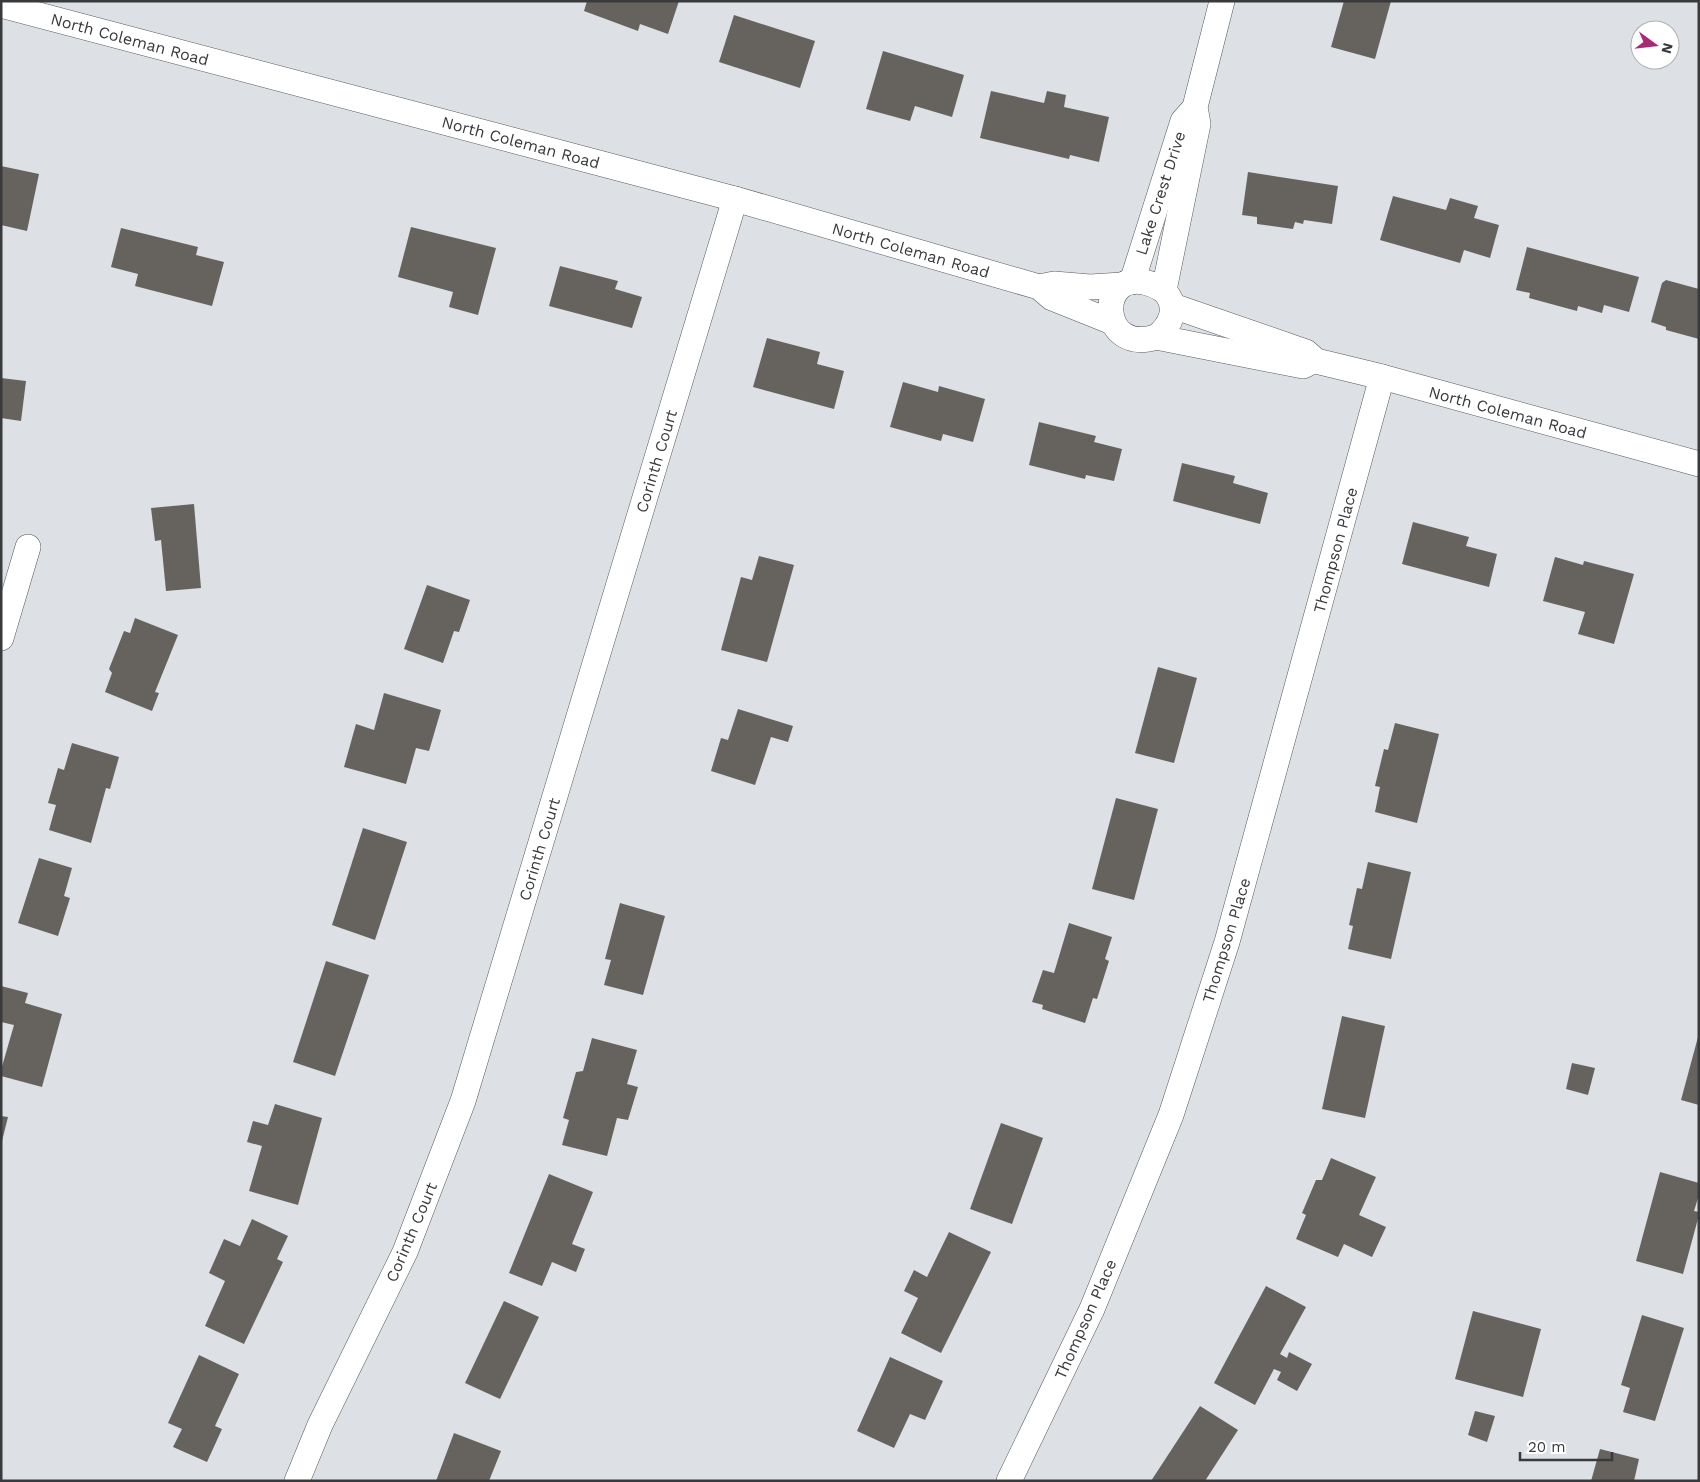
<svg xmlns="http://www.w3.org/2000/svg" width="1700" height="1482" font-family="'Work Sans',sans-serif">
<style>
.building{fill:#66635f}
.lines{fill:none;stroke-linecap:round;stroke-linejoin:round}
.minor-casing{stroke:#565a5d;stroke-width:26}
.minor{stroke:#fff;stroke-width:25}
.labels{text-anchor:middle;stroke-width:5;stroke-linejoin:round;paint-order:stroke}
.street-label{font-size:16px;fill:#383a3c;stroke:#fff}
</style>
<rect width="100%" height="100%" fill="#dde1e5"/>
<!-- building -->
<g class="building">
<path d="M587 1H679L668 34 640 24 638 31 584 11Z"/>
<path d="M1344 1H1391L1375 59 1331 47Z"/>
<path d="M734 15 815 41 800 88 719 62Z"/>
<path d="M883 51 964 75 952 117 915 106 910 121 866 109Z"/>
<path d="M991 91 1044 103 1047 91 1066 95 1064 107 1109 117 1099 162 1070 155 1069 159 980 138Z"/>
<path d="M1 166 39 174 27 231 1 225Z"/>
<path d="M1248 172 1338 186 1332 224 1304 220 1303 224 1295 222 1293 229 1257 224V217L1242 215Z"/>
<path d="M1393 196 1446 210 1450 198 1478 206 1474 218 1499 225 1490 258 1464 250 1460 263 1380 240Z"/>
<path d="M411 227 496 248 478 315 449 307 453 292 398 277Z"/>
<path d="M121 228 198 247 196 255 224 262 212 306 135 286 138 274 111 267Z"/>
<path d="M1527 247 1639 277 1629 312 1604 305 1602 313 1578 306 1577 311 1529 298 1530 293 1516 290Z"/>
<path d="M560 266 618 281 615 289 642 297 632 328 549 306Z"/>
<path d="M1666 280 1699 289V339L1666 330V327L1651 322 1662 283Z"/>
<path d="M767 338 820 352 817 364 844 371 834 409 753 387Z"/>
<path d="M1 378 26 381 21 421 1 418Z"/>
<path d="M903 382 938 392 939 386 985 399 973 442 943 434 941 441 890 427Z"/>
<path d="M1039 422 1096 436 1094 442 1122 449 1114 481 1086 475 1085 479 1029 465Z"/>
<path d="M1182 463 1235 476 1233 483 1268 493 1260 524 1173 501Z"/>
<path d="M194 504 201 588 166 591 161 540 155 541 151 508Z"/>
<path d="M1413 522 1469 537 1466 546 1497 554 1489 587 1402 564Z"/>
<path d="M759 556 794 565 767 662 721 650 741 577 752 580Z"/>
<path d="M1555 557 1583 565 1584 561 1634 574 1614 644 1578 634 1585 612 1543 601Z"/>
<path d="M427 585 470 600 459 632 454 631 443 663 404 649Z"/>
<path d="M135 618 178 635 155 692 159 693 152 711 105 692 112 673 109 669 124 631 130 633Z"/>
<path d="M1158 667 1197 678 1174 763 1135 753Z"/>
<path d="M384 693 441 710 429 751 416 748 406 784 344 767 356 724 374 730Z"/>
<path d="M738 709 793 726 788 742 771 737 755 785 711 771 721 738 728 740Z"/>
<path d="M1395 723 1439 734 1417 823 1375 812 1380 787 1375 786 1384 749 1388 750Z"/>
<path d="M72 743 119 757 110 789 106 788 91 843 49 830 56 805 48 803 58 768 64 770Z"/>
<path d="M1116 798 1158 809 1134 900 1092 889Z"/>
<path d="M363 828 407 842 375 940 332 925Z"/>
<path d="M39 858 72 868 64 896 70 898 58 936 18 923Z"/>
<path d="M1368 862 1411 872 1391 959 1348 949 1353 926 1349 925 1357 888 1362 889Z"/>
<path d="M620 903 665 916 643 995 604 985 611 960 605 959Z"/>
<path d="M1069 923 1112 937 1105 959 1109 961 1097 999 1093 998 1085 1023 1042 1009 1043 1005 1032 1002 1043 970 1054 973Z"/>
<path d="M326 961 369 975 335 1076 293 1062Z"/>
<path d="M1 986 28 993 25 1003 62 1014 42 1087 1 1076V1070L14 1025 1 1022Z"/>
<path d="M1342 1016 1385 1026 1365 1118 1322 1109Z"/>
<path d="M1698 1037H1699V1105L1681 1100Z"/>
<path d="M592 1038 637 1050 627 1084 638 1087 628 1120 617 1118 607 1156 562 1145 569 1120 563 1118 576 1072 583 1071Z"/>
<path d="M1572 1063 1595 1068 1588 1095 1566 1089Z"/>
<path d="M275 1104 322 1118 298 1205 249 1191 262 1146 247 1142 253 1121 268 1125Z"/>
<path d="M1 1116 8 1117 2 1141H1Z"/>
<path d="M1001 1123 1043 1138 1012 1224 970 1209Z"/>
<path d="M1331 1158 1376 1177 1359 1215 1386 1227 1372 1257 1344 1244 1338 1257 1296 1239 1306 1215 1302 1213 1316 1180H1322Z"/>
<path d="M1660 1172 1699 1183V1195L1694 1211 1699 1212V1215L1683 1274 1636 1261Z"/>
<path d="M549 1174 593 1192 572 1244 585 1249 576 1272 552 1262 542 1286 509 1273Z"/>
<path d="M252 1219 288 1236 277 1259 283 1262 244 1344 205 1326 225 1281 209 1273 224 1239 240 1246Z"/>
<path d="M949 1232 991 1252 941 1353 901 1333 918 1298 904 1291 914 1270 927 1277Z"/>
<path d="M1266 1286 1306 1307 1280 1354 1287 1358 1289 1352 1312 1364 1297 1391 1277 1380 1281 1372 1274 1369 1255 1405 1214 1383Z"/>
<path d="M504 1301 539 1317 500 1399 465 1383Z"/>
<path d="M1473 1311 1541 1329 1523 1397 1455 1379Z"/>
<path d="M1642 1315 1684 1328 1655 1421 1623 1412 1630 1388 1621 1385Z"/>
<path d="M199 1355 239 1374 215 1426 222 1429 207 1462 173 1447 182 1429 168 1423Z"/>
<path d="M890 1357 943 1381 925 1420 910 1414 894 1448 857 1431Z"/>
<path d="M1200 1406 1238 1430 1205 1481H1151Z"/>
<path d="M1475 1411 1495 1416 1487 1442 1468 1435Z"/>
<path d="M454 1433 501 1451 489 1481H436Z"/>
<path d="M1600 1449 1639 1459 1634 1481H1591Z"/>
</g>
<g class="lines">
<defs>
<g id="minor">
<path d="M1 5 735 199 1039 287 1052 298 1112 322"/>
<path d="M1132 282 1183 121 1192 111"/>
<path d="M1039 287 1054 284 1090 287 1122 285"/>
<path d="M1164 290 1198 124 1195 107 1222 1"/>
<path d="M1173 306 1306 352 1316 361 1382 377 1699 464"/>
<path d="M1156 337C1171 326 1179 307 1165 292 1159 286 1151 284 1144 282 1097 272 1099 355 1156 337L1303 366 1307 364"/>
<path d="M1 638 28 547"/>
<path d="M297 1481 320 1425 405 1252 463 1101 735 199"/>
<path d="M1009 1481 1092 1309 1171 1115 1227 942 1382 377"/>
</g>
</defs>
<!-- minor casing -->
<use href="#minor" class="minor-casing"/>
<!-- minor -->
<use href="#minor" class="minor"/>
</g>
<g class="labels">
<!-- street labels -->
<g class="street-label">
<text transform="translate(130 39) rotate(15)" y="6">North Coleman Road</text>
<text transform="translate(521 142) rotate(15)" y="6">North Coleman Road</text>
<text transform="translate(1160 193) rotate(-72)" y="6">Lake Crest Drive</text>
<text transform="translate(911 250) rotate(16)" y="6">North Coleman Road</text>
<text transform="translate(1508 412) rotate(15)" y="6">North Coleman Road</text>
<text transform="translate(656 461) rotate(-73)" y="6">Corinth Court</text>
<text transform="translate(1335 550) rotate(-75)" y="6">Thompson Place</text>
<text transform="translate(539 849) rotate(-73)" y="6">Corinth Court</text>
<text transform="translate(1226 940) rotate(-73)" y="6">Thompson Place</text>
<text transform="translate(411 1232) rotate(-67)" y="6">Corinth Court</text>
<text transform="translate(1085 1319) rotate(-66)" y="6">Thompson Place</text>
</g>
</g>
<!-- border -->
<rect width="1700" height="1482" fill="none" stroke="#383a3c" stroke-width="5"/>
<!-- north arrow -->
<g transform="translate(1655 45) rotate(105)"><circle r="24" fill="#ffffff" stroke="#afb0b1"/>
<path d="M0-4L9 19L0 12L-9 19Z" fill="#aa2975"/>
<text y="-8" font-size="14" font-weight="bold" text-anchor="middle" fill="#383a3c">N</text>
</g>
<!-- scale -->
<path d="M1520 1452v8h92v-8" fill="none" stroke="#383a3c" stroke-width="2.5"/>
<text x="1528" y="1452" font-size="15" fill="#383a3c" stroke="#ffffff" stroke-width="4" paint-order="stroke">20 m</text>
</svg>
